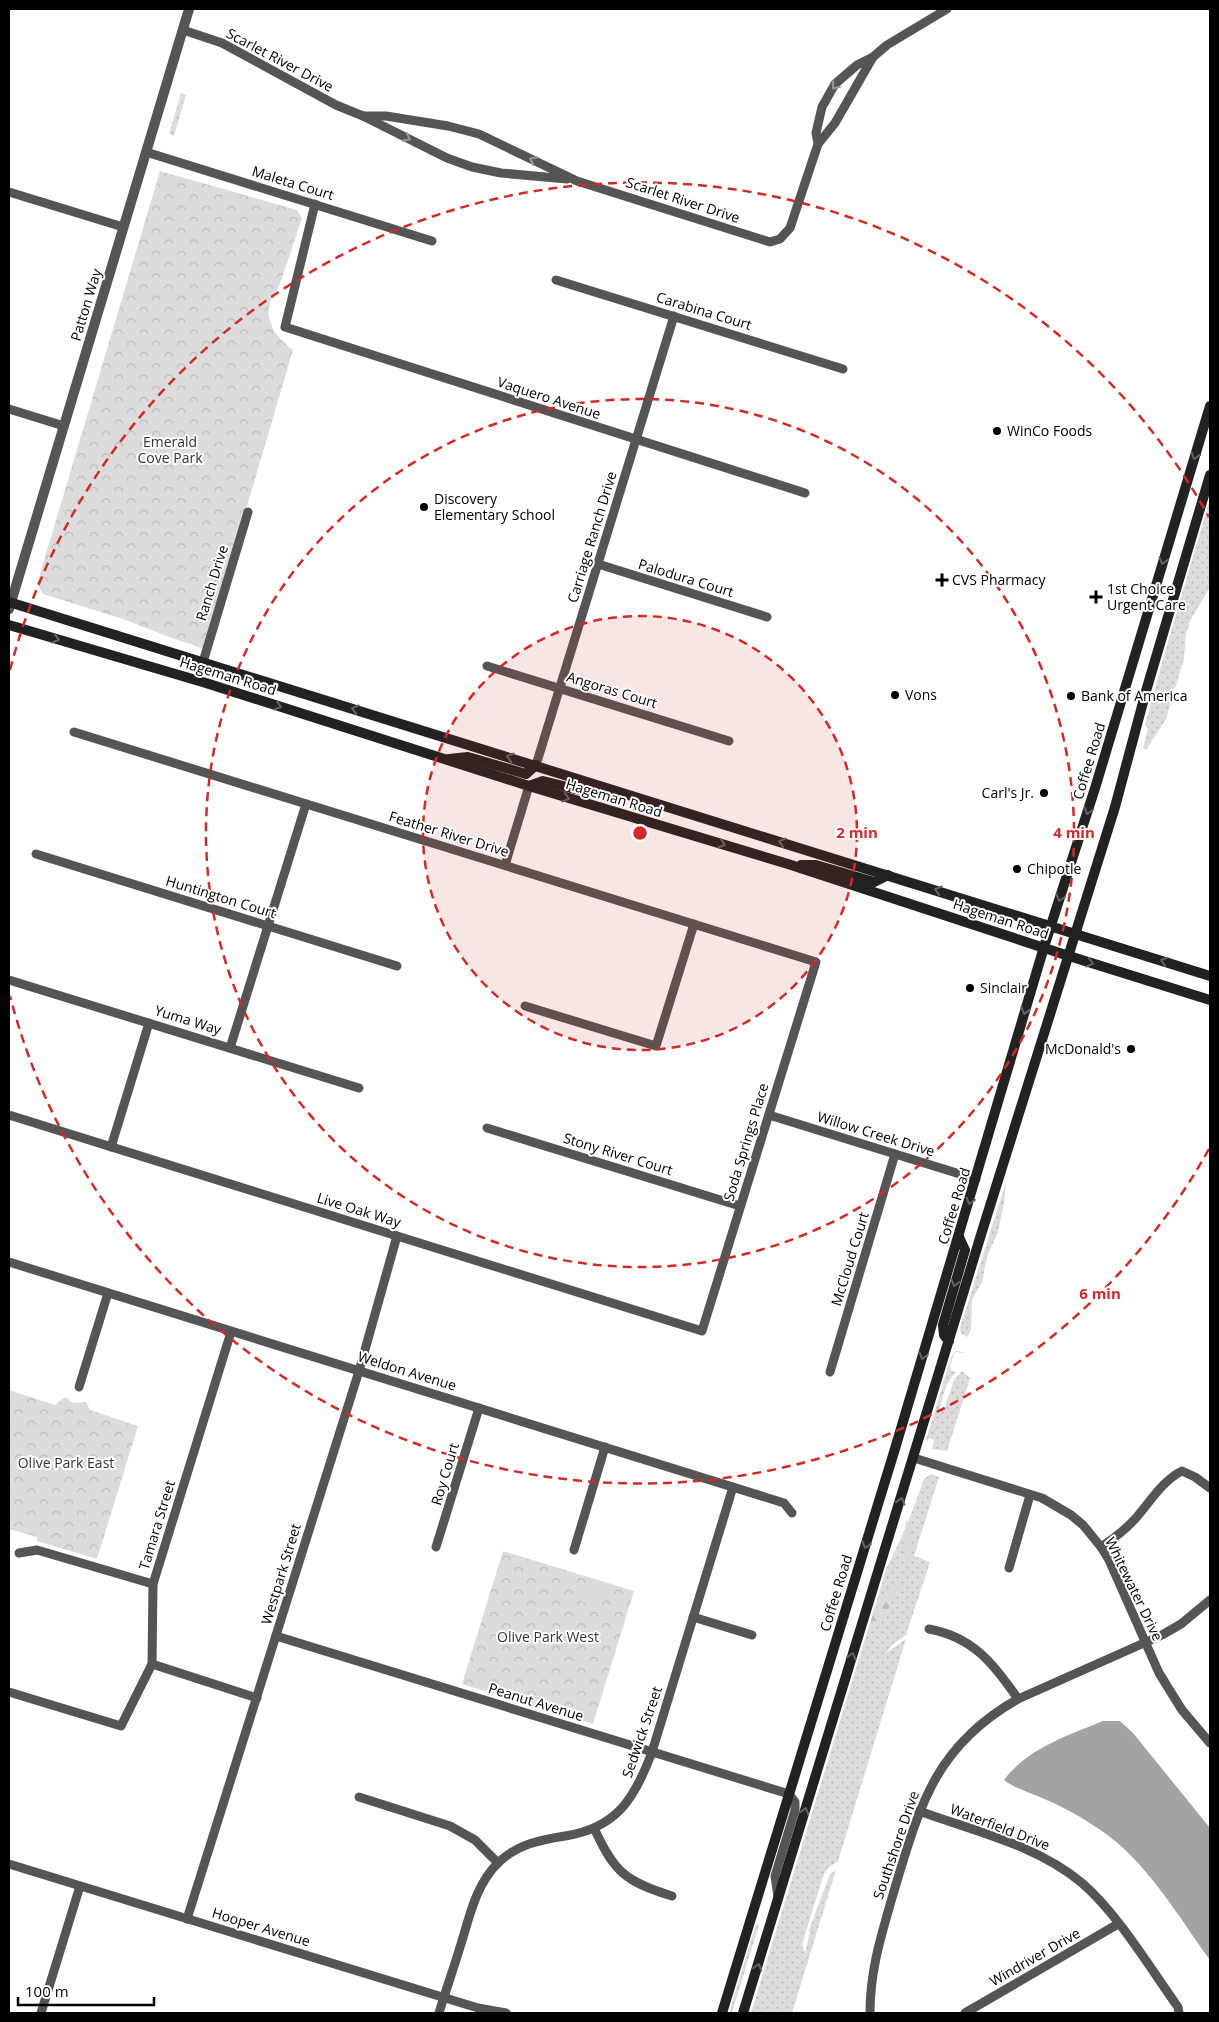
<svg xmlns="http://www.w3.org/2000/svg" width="1219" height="2022" font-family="'Open Sans',sans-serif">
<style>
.grass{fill:url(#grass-dots)}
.forest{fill:url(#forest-firs)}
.park{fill:url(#park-crowns)}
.pitch{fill:#dcdcdc}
.water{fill:#a3a3a3}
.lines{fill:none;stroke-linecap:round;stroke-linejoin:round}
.minor{stroke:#555;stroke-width:9}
.tertiary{stroke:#555;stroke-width:10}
.secondary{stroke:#222;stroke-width:10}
.oneway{stroke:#999}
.oneway2{stroke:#646464}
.ring{fill:none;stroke:#d62828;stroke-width:2.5;stroke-dasharray:9 6}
.poi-dot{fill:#000;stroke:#fff;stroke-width:2}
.labels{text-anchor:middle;stroke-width:4;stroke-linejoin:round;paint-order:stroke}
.street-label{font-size:14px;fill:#000;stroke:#fff}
.poi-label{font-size:14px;fill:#000;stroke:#fff;text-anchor:start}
.park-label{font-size:14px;fill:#333;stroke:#fff}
.centre{fill:#d62828;stroke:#fff;stroke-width:2.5}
.ring-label{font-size:15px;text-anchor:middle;font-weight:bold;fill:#d62828;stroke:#fff;stroke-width:4;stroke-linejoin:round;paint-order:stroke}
</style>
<defs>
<pattern id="grass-dots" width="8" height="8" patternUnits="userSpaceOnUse" patternTransform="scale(1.25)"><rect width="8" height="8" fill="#dcdcdc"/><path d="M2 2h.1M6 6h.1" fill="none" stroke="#bbb" stroke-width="1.8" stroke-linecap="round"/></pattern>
<pattern id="forest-firs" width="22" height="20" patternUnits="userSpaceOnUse" patternTransform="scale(1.25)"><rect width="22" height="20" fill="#dcdcdc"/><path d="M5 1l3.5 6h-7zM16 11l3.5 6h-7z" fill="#bbb"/></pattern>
<pattern id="park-crowns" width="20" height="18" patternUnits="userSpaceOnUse" patternTransform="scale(1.25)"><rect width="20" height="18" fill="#dcdcdc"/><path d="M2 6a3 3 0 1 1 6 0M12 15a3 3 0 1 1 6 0" fill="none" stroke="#bbb"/></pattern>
</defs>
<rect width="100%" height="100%" fill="#fff"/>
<!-- grass -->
<g class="grass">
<path d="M181 93 186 95 174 136 169 134Z"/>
<path d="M1210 499V587L1190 621 1186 634 1184 659 1175 688 1170 691 1172 698 1166 719 1146 750 1143 748 1148 728 1145 725 1167 645Z"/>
<path d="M1006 1182 1004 1203 998 1232 987 1257 982 1282 972 1300 971 1330 967 1337 961 1333 960 1328Z"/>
<path d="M955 1351H960L963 1353 956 1352 954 1353 950 1367 951 1371 956 1372C945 1383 942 1398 939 1413L945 1407 954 1380 962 1371 970 1378 947 1451 932 1449 934 1440 929 1438 928 1441 926 1440 951 1357Z"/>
<path d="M931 1474 939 1477 914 1556 930 1562 906 1635 892 1645 886 1653 906 1639 838 1861 829 1867 824 1874 802 1944 805 1953 810 1932 809 1930 830 1874 836 1870 792 2013H751L887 1567C902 1538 914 1509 924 1479Z"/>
<path d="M756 1924 759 1925 733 2009 732 2013H729Z"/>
</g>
<!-- forest -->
<g class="forest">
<path d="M907 1519 911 1536 907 1566H904L905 1526Z"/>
<path d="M901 1581 892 1603 874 1625 871 1620C876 1605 890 1591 901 1581Z"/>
</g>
<!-- park -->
<g class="park">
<path d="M160 171 297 210 302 218C295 239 288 260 281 281 279 287 275 292 272 298 262 320 276 337 293 350L205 649 169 637 123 619 43 594 37 584Z"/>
<path d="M9 1390 55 1405 65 1397 73 1403 86 1402 90 1410 138 1426 97 1559 37 1541V1537L9 1529Z"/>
<path d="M503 1551 634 1591 593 1724 462 1684Z"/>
</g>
<!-- pitch -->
<path class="pitch" d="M592 1584 605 1594 595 1610 579 1599Z"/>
<!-- water -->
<path class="water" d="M1103 1721H1120L1133 1733 1210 1828V1960C1177 1915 1147 1861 1099 1829 1081 1817 1062 1806 1042 1798 1029 1792 1016 1789 1004 1780 1028 1748 1067 1736 1103 1721Z"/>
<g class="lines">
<!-- minor -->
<g class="minor">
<path d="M183 30 222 43 336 105 363 116 447 158 472 167 501 173 567 179"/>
<path d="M363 116H386L448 126 479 134 577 181 770 242 780 239 790 228 818 144 835 123 873 57"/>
<path d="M818 144 816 133 822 107 835 84 857 65 873 57 887 45 947 9"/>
<path d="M146 152 432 241"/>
<path d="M9 192 123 227"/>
<path d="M315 204 285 327 805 493"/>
<path d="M556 280 843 369"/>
<path d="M9 409 64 426"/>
<path d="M598 564 767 617"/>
<path d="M203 662 248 512"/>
<path d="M487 666 729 741"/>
<path d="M536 765 674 316"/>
<path d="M36 854 397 966"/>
<path d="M505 865 529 786"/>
<path d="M9 980 359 1088"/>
<path d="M525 1006 656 1046 694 924"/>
<path d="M230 1048 306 804"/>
<path d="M9 1115 702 1331 816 962 74 732"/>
<path d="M769 1115 976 1179"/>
<path d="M487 1128 740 1206"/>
<path d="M111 1147 149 1023"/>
<path d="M9 1262 784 1503 792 1513"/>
<path d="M830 1372 895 1154"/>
<path d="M79 1387 108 1293"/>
<path d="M914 1458 1042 1498 1071 1515 1083 1525 1101 1547 1109 1560 1159 1673 1182 1710 1210 1743"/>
<path d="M436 1547 479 1408"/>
<path d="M1101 1547C1113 1539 1125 1530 1135 1519 1150 1502 1162 1481 1182 1471L1195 1477 1210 1488"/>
<path d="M574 1550 605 1447"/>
<path d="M19 1553 37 1550 153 1584"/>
<path d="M1009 1568 1030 1495"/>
<path d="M693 1617 752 1635"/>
<path d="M929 1629C973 1637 994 1664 1018 1699"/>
<path d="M276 1636 789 1794 795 1802V1810L775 1876 778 1897"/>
<path d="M152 1664 257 1698"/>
<path d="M9 1692 121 1726 152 1664 153 1584 231 1332"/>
<path d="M359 1797 450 1826 475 1840 498 1863"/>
<path d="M919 1811C974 1831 1037 1845 1082 1883 1118 1914 1150 1968 1178 2007L1179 2013"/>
<path d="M594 1828C614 1872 626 1882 672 1896"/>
<path d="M9 1864 478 2008 506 2013"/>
<path d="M187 1919 359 1371 397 1236"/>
<path d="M41 2013 80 1886"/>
<path d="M439 2013C446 1990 454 1967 461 1944 470 1915 476 1884 499 1862 518 1844 540 1840 565 1836 617 1828 635 1798 652 1752L733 1487"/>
<path d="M870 2013C870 1969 882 1933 894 1891 920 1805 935 1746 1018 1699L1162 1635 1181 1624 1210 1600"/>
<path d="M965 2013 1118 1924"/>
</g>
<!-- tertiary -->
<path class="tertiary" d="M9 609 189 9"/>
<!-- secondary -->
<g class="secondary">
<path d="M9 602 1210 976"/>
<path d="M9 625 206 683 529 786 788 864 1069 956 1210 1000"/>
<path d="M449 759 468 757 526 774 536 765"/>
<path d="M529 786 543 781 595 794 617 797"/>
<path d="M801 865H816L874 882 888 875"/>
<path d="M949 1341 944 1335 943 1325 965 1250 959 1237"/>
<path d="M722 2013 894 1452 1044 947 1096 785 1210 406"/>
<path d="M743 2013 984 1225 1115 807 1146 691 1210 475"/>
</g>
</g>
<!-- one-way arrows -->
<defs><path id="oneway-chevron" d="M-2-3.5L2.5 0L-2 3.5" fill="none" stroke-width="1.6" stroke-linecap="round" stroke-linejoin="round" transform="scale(1.25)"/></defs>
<g class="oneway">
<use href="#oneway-chevron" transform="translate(835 86) rotate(128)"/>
<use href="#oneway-chevron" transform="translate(407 138) rotate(27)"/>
<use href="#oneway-chevron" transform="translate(533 160) rotate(-153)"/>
</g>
<g class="oneway2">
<use href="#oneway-chevron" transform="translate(1195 456) rotate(107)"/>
<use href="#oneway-chevron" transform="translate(1163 561) rotate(107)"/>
<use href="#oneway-chevron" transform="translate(56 639) rotate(16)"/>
<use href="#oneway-chevron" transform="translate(278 706) rotate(18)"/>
<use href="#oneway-chevron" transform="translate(355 709) rotate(-163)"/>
<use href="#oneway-chevron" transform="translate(510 757) rotate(-163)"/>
<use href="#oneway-chevron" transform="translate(566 798) rotate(17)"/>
<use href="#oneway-chevron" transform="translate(1088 811) rotate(108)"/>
<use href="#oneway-chevron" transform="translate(782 842) rotate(-163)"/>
<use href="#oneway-chevron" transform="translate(722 844) rotate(17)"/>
<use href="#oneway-chevron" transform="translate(938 890) rotate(-163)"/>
<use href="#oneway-chevron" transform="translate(1060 898) rotate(108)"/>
<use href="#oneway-chevron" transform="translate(1164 961) rotate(-162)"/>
<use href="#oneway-chevron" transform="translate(1090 963) rotate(17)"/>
<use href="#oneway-chevron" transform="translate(1025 1011) rotate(106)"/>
<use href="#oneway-chevron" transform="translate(970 1201) rotate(107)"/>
<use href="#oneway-chevron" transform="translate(955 1283) rotate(106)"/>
<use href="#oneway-chevron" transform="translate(923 1356) rotate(107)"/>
<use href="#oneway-chevron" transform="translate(901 1501) rotate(-73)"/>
<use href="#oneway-chevron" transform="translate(866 1545) rotate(107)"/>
<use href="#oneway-chevron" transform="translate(852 1656) rotate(-73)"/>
<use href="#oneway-chevron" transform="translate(805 1811) rotate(-73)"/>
<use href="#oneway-chevron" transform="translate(758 1967) rotate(-73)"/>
</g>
<!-- distance rings -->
<circle cx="640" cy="833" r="217" fill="#d62828" fill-opacity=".12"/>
<g class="ring">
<circle cx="640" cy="833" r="217"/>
<circle cx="640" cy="833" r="434"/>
<path d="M1209 1149A651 651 0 0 1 10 996M10 670A651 651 0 0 1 1209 517"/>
</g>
<!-- markers -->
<g class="poi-dot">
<circle cx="997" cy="431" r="5"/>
<circle cx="424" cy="507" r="5"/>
<path d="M939.5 572.5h5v5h5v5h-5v5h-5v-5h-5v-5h5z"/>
<path d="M1093.5 589.5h5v5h5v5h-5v5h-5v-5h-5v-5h5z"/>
<circle cx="895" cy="695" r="5"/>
<circle cx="1071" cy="696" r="5"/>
<circle cx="1044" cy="793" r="5"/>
<circle cx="1017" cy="869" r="5"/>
<circle cx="970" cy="988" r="5"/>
<circle cx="1131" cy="1049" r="5"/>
</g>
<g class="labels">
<!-- street labels -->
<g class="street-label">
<text transform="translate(280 60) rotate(28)" y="5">Scarlet River Drive</text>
<text transform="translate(293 183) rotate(17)" y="5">Maleta Court</text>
<text transform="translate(683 200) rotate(18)" y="5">Scarlet River Drive</text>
<text transform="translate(86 305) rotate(-73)" y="5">Patton Way</text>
<text transform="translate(704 311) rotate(17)" y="5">Carabina Court</text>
<text transform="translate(549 398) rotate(18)" y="5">Vaquero Avenue</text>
<text transform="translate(592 537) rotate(-73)" y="5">Carriage Ranch Drive</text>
<text transform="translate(686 578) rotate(17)" y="5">Palodura Court</text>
<text transform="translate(212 583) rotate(-73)" y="5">Ranch Drive</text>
<text transform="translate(228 676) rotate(17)" y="5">Hageman Road</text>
<text transform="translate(612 690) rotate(17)" y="5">Angoras Court</text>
<text transform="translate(1089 761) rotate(-73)" y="5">Coffee Road</text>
<text transform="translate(614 798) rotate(17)" y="5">Hageman Road</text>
<text transform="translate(449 834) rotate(17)" y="5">Feather River Drive</text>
<text transform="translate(221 897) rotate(17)" y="5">Huntington Court</text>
<text transform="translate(1001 919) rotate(18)" y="5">Hageman Road</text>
<text transform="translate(188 1020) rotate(17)" y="5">Yuma Way</text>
<text transform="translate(876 1134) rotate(17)" y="5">Willow Creek Drive</text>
<text transform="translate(746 1142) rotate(-73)" y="5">Soda Springs Place</text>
<text transform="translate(618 1154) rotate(17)" y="5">Stony River Court</text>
<text transform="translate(954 1206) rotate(-73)" y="5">Coffee Road</text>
<text transform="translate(359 1210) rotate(17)" y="5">Live Oak Way</text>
<text transform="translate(850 1259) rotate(-73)" y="5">McCloud Court</text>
<text transform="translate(407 1371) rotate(17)" y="5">Weldon Avenue</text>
<text transform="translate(445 1474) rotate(-73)" y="5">Roy Court</text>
<text transform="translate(157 1525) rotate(-73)" y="5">Tamara Street</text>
<text transform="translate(281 1574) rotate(-73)" y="5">Westpark Street</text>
<text transform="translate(1134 1589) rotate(64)" y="5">Whitewater Drive</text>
<text transform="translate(836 1593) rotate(-73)" y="5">Coffee Road</text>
<text transform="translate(536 1702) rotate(17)" y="5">Peanut Avenue</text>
<text transform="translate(642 1732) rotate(-71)" y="5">Sedwick Street</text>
<text transform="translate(1000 1827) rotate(21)" y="5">Waterfield Drive</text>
<text transform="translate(896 1845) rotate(-71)" y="5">Southshore Drive</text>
<text transform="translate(261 1927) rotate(17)" y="5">Hooper Avenue</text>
<text transform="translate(1035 1957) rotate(-30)" y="5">Windriver Drive</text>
</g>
<!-- poi labels -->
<g class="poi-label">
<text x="1007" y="436">WinCo Foods</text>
<text x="434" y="504">Discovery<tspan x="434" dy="16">Elementary School</tspan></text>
<text x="952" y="585">CVS Pharmacy</text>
<text x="1107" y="594">1st Choice<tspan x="1107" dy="16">Urgent Care</tspan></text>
<text x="905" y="700">Vons</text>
<text x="1081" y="701">Bank of America</text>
<text x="1034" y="798" text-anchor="end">Carl's Jr.</text>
<text x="1027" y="874">Chipotle</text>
<text x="980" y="993">Sinclair</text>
<text x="1121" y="1054" text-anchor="end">McDonald's</text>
</g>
<!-- park labels -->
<g class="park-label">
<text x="170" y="447">Emerald<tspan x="170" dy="16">Cove Park</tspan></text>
<text x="66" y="1468">Olive Park East</text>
<text x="548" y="1642">Olive Park West</text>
</g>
</g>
<circle cx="640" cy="833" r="8" class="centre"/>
<g class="ring-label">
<text x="857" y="838">2 min</text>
<text x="1074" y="838">4 min</text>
<text x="1100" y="1299">6 min</text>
</g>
<!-- border -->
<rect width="1219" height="2022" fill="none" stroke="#000000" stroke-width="20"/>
<!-- scale -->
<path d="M18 1997v8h136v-8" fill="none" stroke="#000000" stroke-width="2.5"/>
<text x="25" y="1997" font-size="15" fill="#000000" stroke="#ffffff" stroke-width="4" paint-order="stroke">100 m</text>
</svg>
